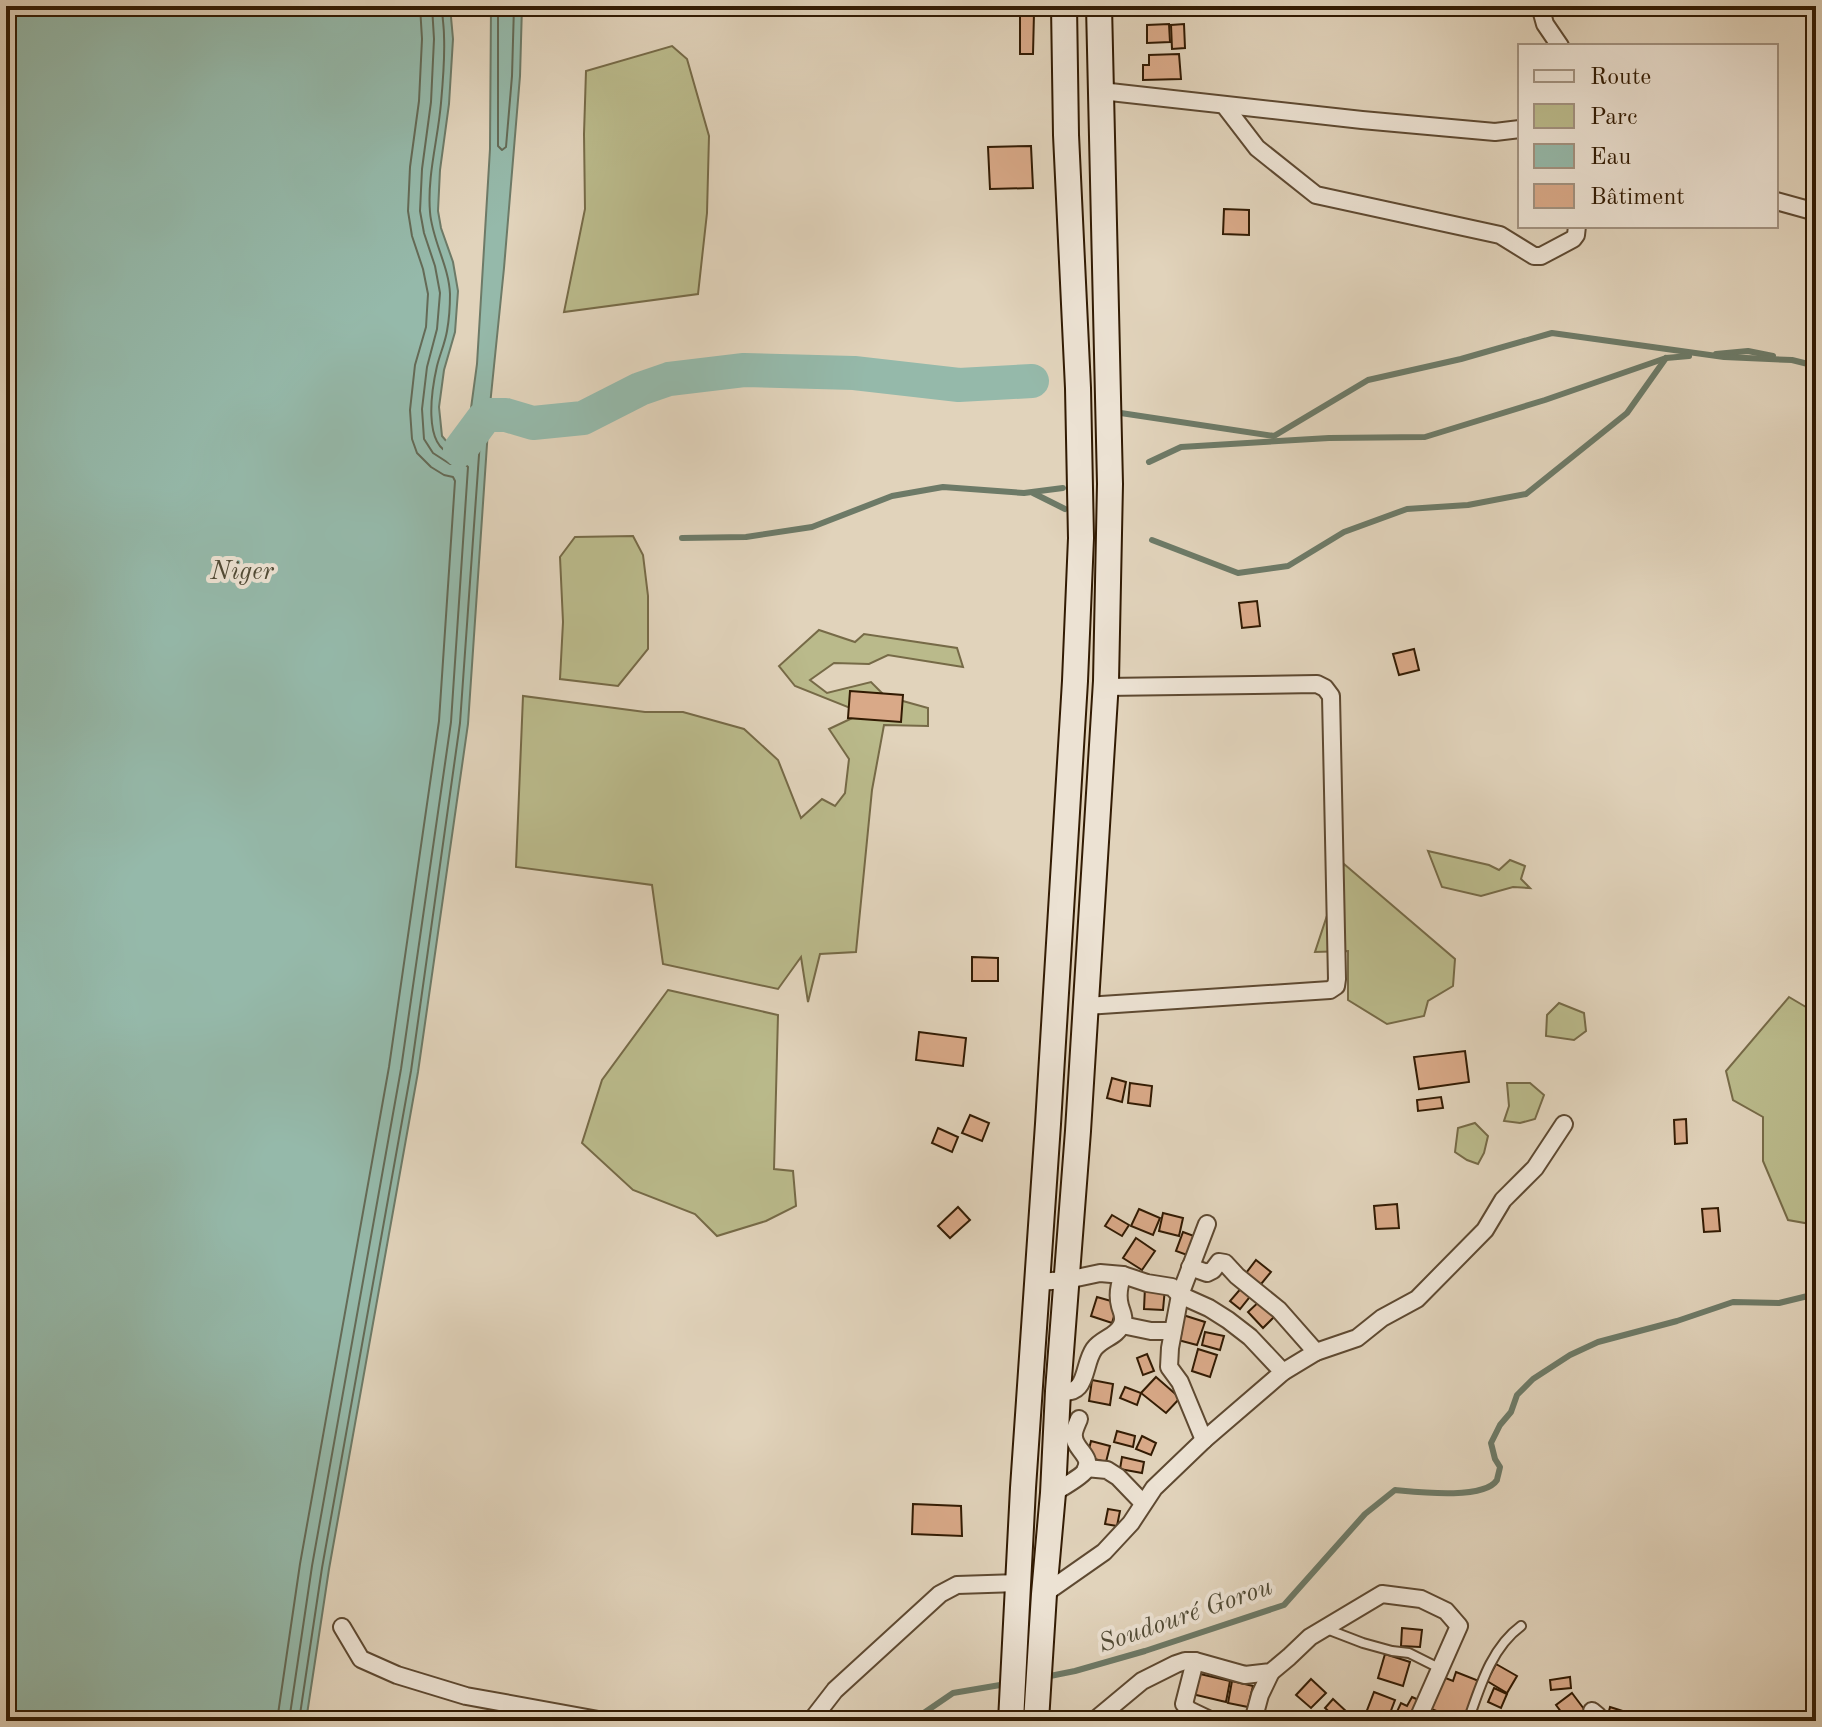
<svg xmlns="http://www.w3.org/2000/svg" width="1822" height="1727" font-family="'Old Standard TT',serif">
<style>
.green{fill:#baba8b;stroke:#766a47;stroke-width:2}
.water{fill:#95b9aa;stroke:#6d7a67;stroke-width:2}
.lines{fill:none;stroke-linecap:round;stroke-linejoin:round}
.shore{stroke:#646a56;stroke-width:2}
.stream{stroke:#6d7a67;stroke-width:6}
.river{stroke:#95b9aa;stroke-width:34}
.building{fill:#d9a988;stroke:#321b03;stroke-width:2}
.lane-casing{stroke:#5e4931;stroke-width:12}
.street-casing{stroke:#5e4931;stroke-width:20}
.secondary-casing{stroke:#321b03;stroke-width:28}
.lane{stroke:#ece2d3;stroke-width:8}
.street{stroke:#ece2d3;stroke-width:16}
.secondary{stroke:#ece2d3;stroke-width:24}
.labels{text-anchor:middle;stroke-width:8;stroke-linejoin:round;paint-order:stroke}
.water-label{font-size:26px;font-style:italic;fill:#504a35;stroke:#ece2d3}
</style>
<rect width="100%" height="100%" fill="#e1d3bb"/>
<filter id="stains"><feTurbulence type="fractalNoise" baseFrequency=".0025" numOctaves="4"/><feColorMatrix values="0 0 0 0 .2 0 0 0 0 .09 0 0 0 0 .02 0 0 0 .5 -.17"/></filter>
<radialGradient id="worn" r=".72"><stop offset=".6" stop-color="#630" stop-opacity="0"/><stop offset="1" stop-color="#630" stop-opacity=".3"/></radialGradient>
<!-- green -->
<g class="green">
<path d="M672 46 687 59 709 136 707 213 698 294 564 312 585 209 584 134 586 71Z"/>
<path d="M633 536 643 555 648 596V649L618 686 560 679 563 622 560 557 575 537Z"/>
<path d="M819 630 855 642 864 634 957 648 963 667 888 655 869 664 834 663 810 680 827 693 871 682 885 696 928 708V726L884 725 872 790 856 952 820 954 808 1002 801 957 778 989 663 964 652 885 516 867 523 696 645 712H683L744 729 778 760 801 818 822 799 835 806 845 793 849 759 829 729 863 713 795 686 779 666Z"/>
<path d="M1428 851 1489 865 1499 870 1510 860 1525 866 1521 879 1530 888 1513 887 1481 896 1442 887Z"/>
<path d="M1344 864 1455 959 1453 986 1428 1001 1424 1016 1387 1024 1348 1000V951L1315 952Z"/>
<path d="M668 990 778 1015 774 1169 793 1171 796 1206 766 1221 717 1236 695 1214 633 1190 582 1143 602 1080Z"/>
<path d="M1789 997 1816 1013V1225L1788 1220 1763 1161V1117L1733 1100 1726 1071Z"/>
<path d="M1559 1003 1584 1013 1586 1031 1574 1040 1546 1036 1547 1015Z"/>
<path d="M1507 1083H1530L1544 1095 1535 1119 1520 1123 1504 1121 1509 1106Z"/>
<path d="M1475 1123 1488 1136 1484 1153 1478 1164 1467 1160 1455 1152 1458 1128Z"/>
</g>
<!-- water -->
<path class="water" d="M6 6H450L453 39 449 104 440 170 438 211 441 228 453 262 458 291 455 332 444 370 439 407 442 436 447 442 455 447 460 445 469 423 477 364 490 149 491 6H522L520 76 504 268 489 415 468 724 418 1072 329 1569 306 1721H6Z"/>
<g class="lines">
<!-- shore -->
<g class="shore">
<path d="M498 6V146L502 150 506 147 512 76 514 6"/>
<path d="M277 1721 300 1564 389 1067 439 721 455 481 453 477 444 475 431 467 417 453 412 439 410 410 415 365 426 327 428 294 423 269 412 236 408 211 410 167 419 101 422 39 420 6"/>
<path d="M289 1721 312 1566 401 1069 451 722 468 467 465 464H450L433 453 424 439 422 409 427 367 437 329 440 293 435 266 424 233 420 211 422 169 431 102 434 39 432 6"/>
<path d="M299 1721 322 1568 411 1071 460 723 480 441 477 437 474 438C469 446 464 458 452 454 422 446 432 388 437 366 440 354 445 343 447 331 449 320 450 306 450 294 449 266 432 240 430 212 427 176 438 139 441 103 443 81 445 58 444 36 444 26 442 16 442 6"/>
</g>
<!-- stream -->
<g class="stream">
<path d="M1716 354 1748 351 1773 356"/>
<path d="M1114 412 1274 436 1368 380 1461 359 1552 333 1724 357 1792 360 1816 366"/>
<path d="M1149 462 1181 447 1329 438 1425 437 1545 400 1666 358 1689 356"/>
<path d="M1033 493 1065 509"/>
<path d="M682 538 746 537 812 527 892 496 943 487 1024 493 1063 488"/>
<path d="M1152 540 1238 573 1288 566 1344 532 1407 509 1468 505 1526 494 1627 413 1666 358"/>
<path d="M1045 1677 1075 1671 1145 1651 1284 1605 1365 1514 1395 1490C1417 1492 1484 1500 1497 1480 1497 1479 1500 1468 1500 1467L1495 1459 1491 1443 1500 1425 1511 1412 1517 1395 1533 1379 1570 1355 1598 1342 1677 1321 1733 1302 1779 1303 1816 1294"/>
<path d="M912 1721 953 1693 1006 1684"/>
</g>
<!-- river -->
<path class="river" d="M460 450 483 419 489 415H506L533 423 583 418 640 389 669 379 744 370 854 373 959 385 1032 381"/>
</g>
<!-- building -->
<g class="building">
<path d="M1020 13H1034L1033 54H1020Z"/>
<path d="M1169 24 1170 42 1147 43V25Z"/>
<path d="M1184 24 1185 48 1172 49 1171 25Z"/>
<path d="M1179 54 1181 79 1143 80V65H1149V55Z"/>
<path d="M1031 146 1033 188 990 189 988 147Z"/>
<path d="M1224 209 1249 210V235L1223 234Z"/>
<path d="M1257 601 1260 626 1242 628 1239 603Z"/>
<path d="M1414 649 1419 670 1399 675 1393 654Z"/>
<path d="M850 691 903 695 901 722 848 718Z"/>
<path d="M972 957 998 958V981H972Z"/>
<path d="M919 1032 966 1038 963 1066 916 1060Z"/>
<path d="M1465 1051 1469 1082 1419 1089 1414 1057Z"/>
<path d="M1112 1078 1126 1082 1122 1102 1107 1098Z"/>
<path d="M1130 1083 1152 1086 1150 1106 1128 1103Z"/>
<path d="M1441 1097 1443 1108 1418 1111 1417 1100Z"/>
<path d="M970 1115 989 1123 982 1141 962 1133Z"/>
<path d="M1686 1119 1687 1143 1675 1144 1674 1120Z"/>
<path d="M938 1128 958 1137 952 1152 932 1143Z"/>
<path d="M1397 1204 1399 1228 1376 1229 1374 1206Z"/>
<path d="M958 1207 970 1220 950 1238 938 1226Z"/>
<path d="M1718 1208 1720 1231 1704 1232 1702 1209Z"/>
<path d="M1139 1209 1160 1218 1153 1235 1131 1226Z"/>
<path d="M1163 1213 1183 1218 1179 1236 1159 1231Z"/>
<path d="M1112 1215 1129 1225 1122 1236 1105 1226Z"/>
<path d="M1183 1232 1194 1236 1187 1255 1176 1251Z"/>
<path d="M1136 1238 1155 1251 1142 1270 1123 1258Z"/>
<path d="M1256 1260 1271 1272 1257 1289 1243 1277Z"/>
<path d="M1243 1286 1252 1294 1240 1309 1230 1301Z"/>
<path d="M1145 1287 1165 1288 1163 1310 1144 1309Z"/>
<path d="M1097 1297 1118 1303 1112 1323 1091 1316Z"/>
<path d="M1263 1298 1277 1314 1263 1328 1248 1312Z"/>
<path d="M1183 1315 1205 1322 1197 1345 1178 1340Z"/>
<path d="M1205 1332 1224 1336 1220 1350 1202 1345Z"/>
<path d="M1198 1349 1217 1355 1210 1377 1192 1371Z"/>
<path d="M1147 1354 1154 1371 1143 1375 1137 1358Z"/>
<path d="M1156 1377 1180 1398 1166 1413 1141 1393Z"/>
<path d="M1092 1380 1113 1384 1110 1405 1089 1401Z"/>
<path d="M1125 1387 1141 1393 1137 1405 1120 1398Z"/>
<path d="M1117 1431 1135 1436 1133 1447 1114 1442Z"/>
<path d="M1142 1436 1156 1443 1151 1455 1136 1449Z"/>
<path d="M1091 1441 1110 1446 1106 1462 1087 1457Z"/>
<path d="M1122 1457 1144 1462 1142 1473 1120 1469Z"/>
<path d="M913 1504 961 1506 962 1536 912 1534Z"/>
<path d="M1108 1509 1120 1511 1117 1526 1105 1524Z"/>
<path d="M1402 1628 1422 1630 1420 1647 1401 1646Z"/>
<path d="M1385 1654 1410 1662 1403 1686 1378 1678Z"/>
<path d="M1496 1664 1517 1676 1507 1693 1487 1681Z"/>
<path d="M1456 1672 1479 1681 1464 1721 1431 1709 1443 1677 1453 1681Z"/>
<path d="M1196 1673 1230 1681 1226 1702 1192 1694Z"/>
<path d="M1570 1677 1571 1688 1551 1690 1550 1680Z"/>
<path d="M1311 1679 1326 1693 1311 1708 1296 1695Z"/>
<path d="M1232 1681 1253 1686 1248 1707 1228 1703Z"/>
<path d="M1494 1688 1507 1694 1501 1708 1488 1702Z"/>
<path d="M1374 1692 1395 1700 1387 1721 1366 1713Z"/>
<path d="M1572 1693 1587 1713 1577 1721H1568L1556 1705Z"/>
<path d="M1412 1697 1421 1701 1411 1721H1399L1394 1718 1401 1703 1407 1706Z"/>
<path d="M1333 1699 1347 1712 1339 1721 1325 1708Z"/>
<path d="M1610 1707 1632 1714 1630 1721H1613L1607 1719Z"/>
</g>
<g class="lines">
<defs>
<g id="lane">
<path d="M1324 1628 1363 1643 1392 1651 1409 1653 1441 1669"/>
<path d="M1468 1721C1480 1687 1491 1648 1521 1626"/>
</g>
<g id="street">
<path d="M1540 6 1545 24 1560 46"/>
<path d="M1101 91 1362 120 1495 132 1520 129"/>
<path d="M1224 105 1257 148 1316 195 1500 235 1534 256H1541L1573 239 1576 235 1577 226"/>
<path d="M1776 201 1816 212"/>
<path d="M1086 1006 1330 990 1336 986 1337 979 1331 696 1325 688 1317 684 1105 687"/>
<path d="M1190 1267 1207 1273 1213 1270 1219 1262 1225 1263 1237 1276 1279 1310 1316 1352"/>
<path d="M1037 1282 1067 1280 1100 1273 1123 1275 1147 1283 1172 1287 1180 1295 1209 1308 1228 1320 1250 1337 1283 1372"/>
<path d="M1122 1325 1151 1331H1173"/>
<path d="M1058 1391C1089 1397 1082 1366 1094 1349 1102 1338 1117 1337 1122 1324 1125 1317 1122 1313 1120 1306 1117 1295 1119 1285 1123 1275"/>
<path d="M1204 1440 1180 1382 1169 1367 1170 1348 1180 1295 1207 1224"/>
<path d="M1086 1468 1107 1470 1118 1477 1143 1503"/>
<path d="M1053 1493C1060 1489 1082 1476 1085 1471 1094 1457 1075 1450 1074 1437 1073 1432 1077 1424 1079 1419"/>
<path d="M1044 1594 1104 1552 1131 1523 1154 1488 1204 1440 1283 1372 1316 1352 1357 1338 1382 1318 1417 1299 1485 1230 1503 1200 1535 1168 1564 1124"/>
<path d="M342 1627 361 1659 397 1675 466 1696 604 1721"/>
<path d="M1195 1661 1184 1704 1189 1710 1212 1721"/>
<path d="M1592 1711 1598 1716 1599 1721"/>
<path d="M811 1721 835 1690 940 1594 957 1585 1019 1583"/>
<path d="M1094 1721 1142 1681 1176 1664 1185 1661H1195L1245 1675 1271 1672 1289 1657 1310 1637 1382 1594 1421 1599 1446 1611 1459 1626 1417 1721"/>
<path d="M1253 1721 1260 1695 1271 1672"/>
</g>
<g id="secondary">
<path d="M1011 1721 1023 1488 1048 1124 1075 681 1081 538 1078 388 1066 135 1064 6"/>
<path d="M1036 1721 1044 1594 1053 1493 1058 1391 1078 1131 1106 681 1110 484 1099 6"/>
</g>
</defs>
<!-- lane casing -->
<use href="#lane" class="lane-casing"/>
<!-- street casing -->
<use href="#street" class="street-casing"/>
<!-- secondary casing -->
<use href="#secondary" class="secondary-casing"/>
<!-- lane -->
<use href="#lane" class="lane"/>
<!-- street -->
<use href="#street" class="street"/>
<!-- secondary -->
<use href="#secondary" class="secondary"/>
</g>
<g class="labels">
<!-- water labels -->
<g class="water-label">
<text x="242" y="579">Niger</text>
<text transform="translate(1185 1614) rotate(-19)" y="9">Soudouré Gorou</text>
</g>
</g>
<!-- margin -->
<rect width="1822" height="1727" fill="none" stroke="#e1d3bb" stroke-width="32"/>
<rect x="8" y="8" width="1806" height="1711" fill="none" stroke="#321b03" stroke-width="4"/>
<rect x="16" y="16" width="1790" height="1695" fill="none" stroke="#321b03" stroke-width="2"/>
<!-- legend -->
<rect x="1518" y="44" width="260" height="184" fill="#ece2d3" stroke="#a29280" stroke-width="2"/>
<rect x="1534" y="70" width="40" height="12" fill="#ece2d3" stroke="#a29280" stroke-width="2"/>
<text x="1590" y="84" font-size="24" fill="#321b03">Route</text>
<rect x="1534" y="104" width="40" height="24" fill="#baba8b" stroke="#a29280" stroke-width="2"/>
<text x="1590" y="124" font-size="24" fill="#321b03">Parc</text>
<rect x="1534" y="144" width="40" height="24" fill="#95b9aa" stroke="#a29280" stroke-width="2"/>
<text x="1590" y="164" font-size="24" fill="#321b03">Eau</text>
<rect x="1534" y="184" width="40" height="24" fill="#d9a988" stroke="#a29280" stroke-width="2"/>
<text x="1590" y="204" font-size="24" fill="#321b03">Bâtiment</text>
<rect width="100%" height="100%" filter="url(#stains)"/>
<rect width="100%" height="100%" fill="url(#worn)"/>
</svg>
